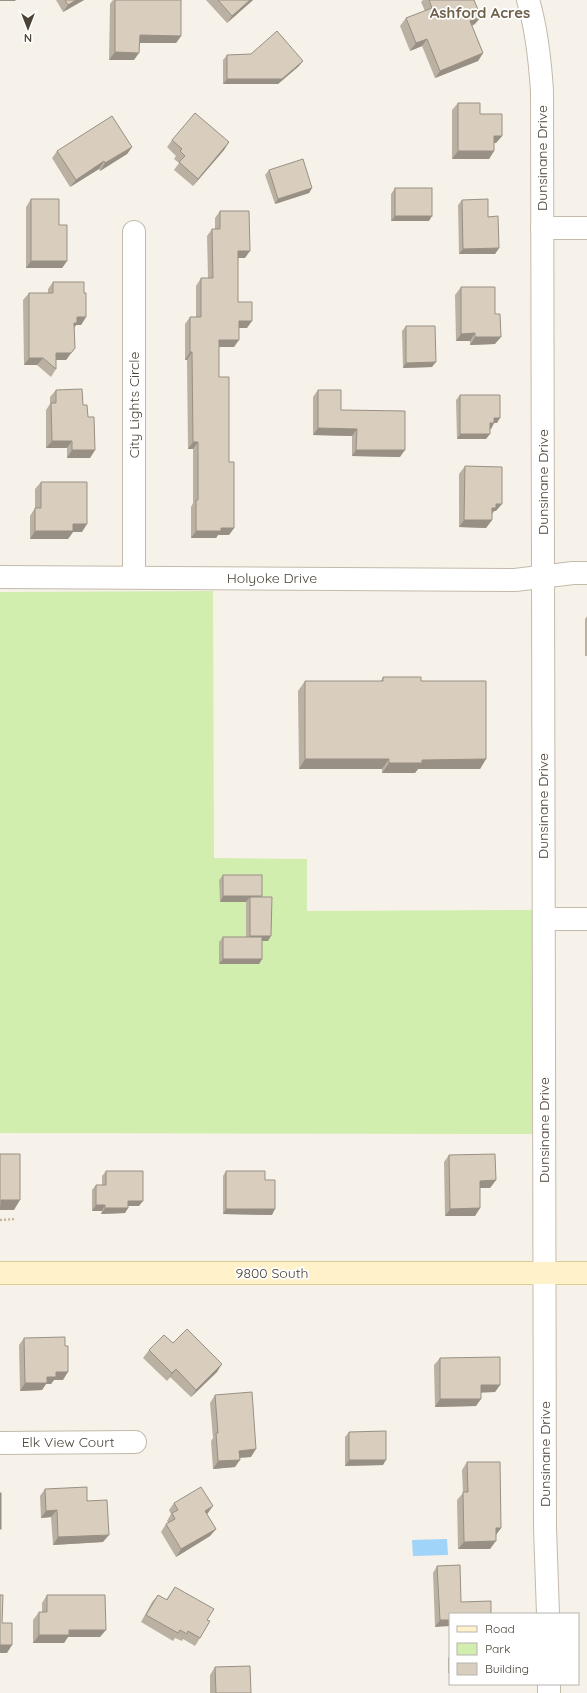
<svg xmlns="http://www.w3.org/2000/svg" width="587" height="1693" font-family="Quicksand,sans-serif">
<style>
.green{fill:#d1eeae}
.water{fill:#a0d4f8}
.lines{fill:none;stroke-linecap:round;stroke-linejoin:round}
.street-casing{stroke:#c3baaa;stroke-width:24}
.secondary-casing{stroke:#deca96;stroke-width:24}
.path{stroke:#c6b69a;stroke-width:2.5;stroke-dasharray:2 2;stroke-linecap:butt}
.street{stroke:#fff;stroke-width:22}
.secondary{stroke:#fff2ca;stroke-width:22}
.wall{fill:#bbb1a3}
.shaded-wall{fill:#989084}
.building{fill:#d9cebd;stroke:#989084}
.labels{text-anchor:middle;stroke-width:3.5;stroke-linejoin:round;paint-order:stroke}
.street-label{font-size:14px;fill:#4b4336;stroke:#fff}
.neighbourhood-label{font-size:15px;font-weight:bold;fill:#6f614c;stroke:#fff}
</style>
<rect width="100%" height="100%" fill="#f6f2e9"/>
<!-- green -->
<path class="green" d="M213 591 214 858 307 859V911L533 910 532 1134 0 1133V592Z"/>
<!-- water -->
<path class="water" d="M447 1539 448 1555 413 1556 412 1540Z"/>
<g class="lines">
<defs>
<g id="street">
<path d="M528 0C537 30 540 60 542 91L545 1528 548 1614"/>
<path d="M542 228H587"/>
<path d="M134 232V577"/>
<path d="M0 577 515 580 573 573H587"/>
<path d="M544 919H587"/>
<path d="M0 1443 135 1442"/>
<path d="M549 1684V1693"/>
</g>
<path id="secondary" d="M0 1273H587"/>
</defs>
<!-- street casing -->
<use href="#street" class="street-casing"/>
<!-- secondary casing -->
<use href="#secondary" class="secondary-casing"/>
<!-- path -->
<path class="path" d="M0 1220 16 1219"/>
<!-- street -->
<use href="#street" class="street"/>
<!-- secondary -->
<use href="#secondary" class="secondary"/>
</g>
<!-- wall -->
<g class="wall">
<path d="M56 0H84L63 12Z"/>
<path d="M113 0H181V36L176 43H139L134 60H109L110 4Z"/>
<path d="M206 0H253L227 23Z"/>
<path d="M423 0H474L475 24 472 26 483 53 478 61 435 78 422 46 410 51 400 26 406 18 425 11 421 2Z"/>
<path d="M227 55 299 66 278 84H223V60Z"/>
<path d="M458 103 480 114 502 136 496 143H494V151L489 159H452V110Z"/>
<path d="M172 140 229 142 224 150 193 186 174 170 179 163 174 159 176 156 167 147Z"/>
<path d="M132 147 127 154 100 171 99 169 70 187 52 158 57 151Z"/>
<path d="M269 170 312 188 309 193 275 204 265 175Z"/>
<path d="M395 188 429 221H391V194Z"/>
<path d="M31 199 59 225 67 261 62 268H26V207Z"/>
<path d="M462 200 488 217 499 248 495 254H459L458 205Z"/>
<path d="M220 211 245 258H238V302L247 328H239L234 347H219V377L229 462 234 528 229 535H218L216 538H191V507L193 503V449H188L187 360H185V324L190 317H196V286L201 278H208L207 236 212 229H215V218Z"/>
<path d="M53 282 84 293 86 317 81 325H76L74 328 75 348 66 360H56V369L51 377 37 365H24L23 300 29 293H48V289Z"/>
<path d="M461 287 495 344 470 345V341H456L455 295Z"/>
<path d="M406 326 432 367 403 368 402 331Z"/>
<path d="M56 390 83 405 88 417 95 450 90 458H67V448H46V410L50 404V397Z"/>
<path d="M318 390 341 410 400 457 352 456V436L313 435V397Z"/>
<path d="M460 395 497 423H494L491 429H490L486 439H457L456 400Z"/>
<path d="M465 466 496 511H494L492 514V520L486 528 459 527V474Z"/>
<path d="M41 482 82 532H73L68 539H30V516L35 508V489Z"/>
<path d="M587 616V656H585V619Z"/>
<path d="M383 677 421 681 486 759 480 769H418L415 773H382V769H299L298 691 305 681H381Z"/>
<path d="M223 875 262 896 268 941H262V959L259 964H219V942L223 937H246V902H220L219 880Z"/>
<path d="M449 1155 496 1180 490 1188H480V1208L475 1216H445L444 1162Z"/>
<path d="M106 1171 139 1206H128V1208L125 1213 101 1214 102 1211H92V1190L96 1185H102V1176Z"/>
<path d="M226 1171 265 1180 272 1215 223 1214V1176Z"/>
<path d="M24 1338 63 1380H54L51 1384H46L42 1390 20 1391 19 1345Z"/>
<path d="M173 1343 217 1372 191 1397 170 1377 167 1381 143 1358 149 1350Z"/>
<path d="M440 1358 500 1385 495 1392H481L476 1406 435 1407 434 1365Z"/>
<path d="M215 1395 251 1457 240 1458 235 1467 213 1469 211 1441 213 1438 210 1403Z"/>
<path d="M349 1432 383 1465 345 1466V1437Z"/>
<path d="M467 1462 501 1528 496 1535 490 1549H458L457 1500 463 1493 462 1470Z"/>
<path d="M45 1489 87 1501 103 1542 53 1545 51 1517 41 1518 40 1496Z"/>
<path d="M174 1503 208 1513 207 1514 216 1529 210 1536 176 1557 161 1532 166 1524 168 1523 167 1521 171 1514 169 1510Z"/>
<path d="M437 1566 461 1602 435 1627 433 1573Z"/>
<path d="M175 1587 207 1620 200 1638 195 1646 183 1639 182 1641 175 1638 173 1641 141 1622 152 1602 158 1595 166 1600Z"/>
<path d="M47 1595 100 1637H68L64 1643H33V1620L39 1612H42V1603Z"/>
<path d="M450 1655V1673H448V1658Z"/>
<path d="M215 1667 251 1693H210V1675Z"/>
</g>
<!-- shaded-wall -->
<g class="shaded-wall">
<path d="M0 0H16L15 1H0Z"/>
<path d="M76 0H84L63 12 68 5Z"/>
<path d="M250 0H253L227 23 232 16Z"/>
<path d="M481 17 475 24 465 28 470 21Z"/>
<path d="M140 35 181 36 176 43H134Z"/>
<path d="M427 39 422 46 410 51 416 43Z"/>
<path d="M115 52 139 53 134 60H109Z"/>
<path d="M483 53 478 61 435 78 440 71Z"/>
<path d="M303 61 299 66 278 84H223L227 79Z"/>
<path d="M494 136H502L496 143H489Z"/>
<path d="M229 142 224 150 193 186 198 179Z"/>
<path d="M132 147 127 154 100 171 105 163Z"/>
<path d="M458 151H494L489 159H452Z"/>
<path d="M104 161 99 169 70 187 76 180Z"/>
<path d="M312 188 309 193 275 204 278 199Z"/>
<path d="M395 216H432L429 221H391Z"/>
<path d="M499 248 495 254H459L463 249Z"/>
<path d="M238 251H250L245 258H233Z"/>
<path d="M31 261H67L62 268H26Z"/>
<path d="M77 317H86L81 325H76L72 331H69Z"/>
<path d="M239 321H252L247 328H234Z"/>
<path d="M475 333 470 341H456L461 334Z"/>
<path d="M475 337H501L495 344 470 345Z"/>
<path d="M219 340H239L234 347H214Z"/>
<path d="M190 352H192L187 360H185Z"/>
<path d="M56 353H71L66 360H51Z"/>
<path d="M29 358H43L37 365H24Z"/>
<path d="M436 362 432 367 403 368 406 363Z"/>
<path d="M494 418H500L497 423H491Z"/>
<path d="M490 423H494L491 429H486Z"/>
<path d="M318 428 357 429 352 436 313 435Z"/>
<path d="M460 434H490L486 439H457Z"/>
<path d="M52 441H72L67 448H46Z"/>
<path d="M193 442H198L193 449H188Z"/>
<path d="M72 450H95L90 458H67Z"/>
<path d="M356 450H405L400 457 352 456Z"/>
<path d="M496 504H502L496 511H494L491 515 492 508Z"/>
<path d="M464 520H492L486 528 459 527Z"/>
<path d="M73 524H87L82 532H73L68 539H30L35 531Z"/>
<path d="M221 528H234L229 535H218L216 538H191L196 531Z"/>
<path d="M305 759H389L382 769H299Z"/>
<path d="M486 759 480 769H418L415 773H382L389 763 422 760Z"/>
<path d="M223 896H262L250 897 246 902H220Z"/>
<path d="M250 936H271L268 941H246Z"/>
<path d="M223 959H262L259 964H219Z"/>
<path d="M496 1180 490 1188H474L480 1181Z"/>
<path d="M1 1200H20L14 1210H0V1202Z"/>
<path d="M128 1201H143L139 1206H125Z"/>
<path d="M96 1205H105L102 1211H92Z"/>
<path d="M105 1208H128L125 1213 101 1214Z"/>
<path d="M480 1208 475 1216H445L450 1209Z"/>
<path d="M226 1209H275L272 1215 223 1214Z"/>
<path d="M222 1364 217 1372 191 1397 196 1390Z"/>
<path d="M176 1369 167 1381 172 1373Z"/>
<path d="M56 1372H68L63 1380H54L51 1384H46L42 1390 20 1391 25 1383 47 1377Z"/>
<path d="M481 1385H500L495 1392 476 1393Z"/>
<path d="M440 1399H481L476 1406 435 1407Z"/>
<path d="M256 1449 251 1457 234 1458 239 1451Z"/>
<path d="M240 1460 235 1467 213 1469 218 1461Z"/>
<path d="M349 1460H386L383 1465 345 1466Z"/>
<path d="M213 1506 208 1513 199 1518 205 1511Z"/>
<path d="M57 1510 51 1517 41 1518 46 1511Z"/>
<path d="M496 1528H501L495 1536Z"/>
<path d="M216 1529 210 1536 176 1557 181 1549Z"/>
<path d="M109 1535 103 1542 53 1545 58 1537Z"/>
<path d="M496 1541 490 1549H458L464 1542Z"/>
<path d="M440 1620H450V1626L435 1627Z"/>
<path d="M69 1630H106L100 1637H68L64 1643H33L39 1635Z"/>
<path d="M0 1645H12L7 1653H0Z"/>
</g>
<!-- building -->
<g class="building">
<path d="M65 0H76L68 5Z"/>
<path d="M115 0H181V36L140 35 139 53 115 52Z"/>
<path d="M218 0H250L232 16Z"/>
<path d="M429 0H474L481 17 470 21 483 53 440 71 427 39 416 43 406 18 432 8Z"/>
<path d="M277 31 303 61 282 79H227V55L251 54Z"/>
<path d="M458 103H480V114H502V136H494V151H458Z"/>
<path d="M195 113 229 142 198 179 179 162 185 156 180 151 182 149 172 140Z"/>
<path d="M112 116 132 147 105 163 104 161 76 180 57 151Z"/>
<path d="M303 159 312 188 278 199 269 170Z"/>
<rect x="395" y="188" width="37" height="28"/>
<path d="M31 199H59V225H67V261H31Z"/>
<path d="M488 199V217L498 216 499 248 463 249 462 200Z"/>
<path d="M220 211H249L250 251H238V302H252V321H239V340H219V377H229V462H234V528H221V531H196V500H198V442H193L192 352H190V317H201V278H213L212 229H220Z"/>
<path d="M53 282H84V293H86V317H77V323H74L75 348 71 353H56V369L43 358H29V293H53Z"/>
<path d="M461 287H495V314H500L501 337H475V333L461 334Z"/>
<path d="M406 326H435L436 362 406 363Z"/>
<path d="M82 389 83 405H87L88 417H94L95 450H72V441H52L51 403H56V390Z"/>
<path d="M318 390H341V410L405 411V450H356L357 429 318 428Z"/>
<path d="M460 395H500V418H494V423H490V434H460Z"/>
<path d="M465 466 502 467V504H496V508H492V520H464Z"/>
<path d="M41 482H87V524H73V531H35V508H41Z"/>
<path d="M383 677H421V681H486V759L422 760V763H389V759H305V681H383Z"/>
<rect x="223" y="875" width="39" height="21"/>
<path d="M250 897H272L271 936H250Z"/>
<rect x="223" y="937" width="39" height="22"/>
<path d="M0 1154H20V1200H1V1206H0Z"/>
<path d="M495 1154 496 1180 480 1181V1208L450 1209 449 1155Z"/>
<path d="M106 1171H143V1201H128V1208H105V1205H96V1185H106Z"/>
<path d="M226 1171H265V1180H275V1209H226Z"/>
<path d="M187 1329 222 1364 196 1390 176 1369 172 1373 149 1350 164 1335 173 1343Z"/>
<path d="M65 1337V1346H68V1372H56V1377H47V1383H25L24 1338Z"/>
<path d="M500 1357V1385H481V1399H440V1358Z"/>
<path d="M252 1392 256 1449 239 1451 240 1460 218 1461 216 1433H218L215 1395Z"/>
<path d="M386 1431V1460H349V1432Z"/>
<path d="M467 1462H500L501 1528H496V1541L464 1542 463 1492H468Z"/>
<path d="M87 1487V1501L107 1500 109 1535 58 1537 57 1510 46 1511 45 1489Z"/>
<path d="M201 1487 213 1506 205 1511 216 1529 181 1549 166 1524 175 1519 172 1513 178 1510 174 1503Z"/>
<rect x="0" y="1493" width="1" height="36"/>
<path d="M460 1565 461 1602 491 1601V1614H450V1620H440L437 1566Z"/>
<path d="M175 1587 214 1609 207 1620 210 1621 200 1638 188 1631 187 1634 180 1630 178 1633 146 1615 158 1595 167 1600Z"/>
<path d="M0 1595H3L2 1623H12V1645H0Z"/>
<path d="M47 1595H105L106 1630H69V1635H39V1612H47Z"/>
<path d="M250 1666 251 1693H216L215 1667Z"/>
</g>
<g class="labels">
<!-- street labels -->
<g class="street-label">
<text transform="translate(542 158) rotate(-90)" y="5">Dunsinane Drive</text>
<text transform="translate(134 405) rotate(-90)" y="5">City Lights Circle</text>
<text transform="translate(543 482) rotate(-90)" y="5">Dunsinane Drive</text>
<text x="272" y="583">Holyoke Drive</text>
<text transform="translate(543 806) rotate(-90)" y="5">Dunsinane Drive</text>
<text transform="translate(544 1130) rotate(-90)" y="5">Dunsinane Drive</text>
<text x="272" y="1278">9800 South</text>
<text x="68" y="1447">Elk View Court</text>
<text transform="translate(545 1454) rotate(-90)" y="5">Dunsinane Drive</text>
</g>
<!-- neighbourhood labels -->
<g class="neighbourhood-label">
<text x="480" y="18">Ashford Acres</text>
</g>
</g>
<!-- legend -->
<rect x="449" y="1613" width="130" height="72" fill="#ffffff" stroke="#b7b4af"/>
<rect x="457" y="1626" width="20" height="6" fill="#fff2ca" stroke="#b7b4af"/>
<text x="485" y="1633" font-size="12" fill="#4b4336">Road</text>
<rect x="457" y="1643" width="20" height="12" fill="#d1eeae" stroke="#b7b4af"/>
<text x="485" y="1653" font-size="12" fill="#4b4336">Park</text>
<rect x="457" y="1663" width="20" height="12" fill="#d9cebd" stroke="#b7b4af"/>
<text x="485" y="1673" font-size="12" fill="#4b4336">Building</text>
<!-- north arrow -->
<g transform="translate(28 28) rotate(180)" stroke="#ffffff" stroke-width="3" paint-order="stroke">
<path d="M0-3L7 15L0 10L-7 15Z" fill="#4b4336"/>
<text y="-6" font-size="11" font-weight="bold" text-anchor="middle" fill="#4b4336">N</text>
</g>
</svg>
